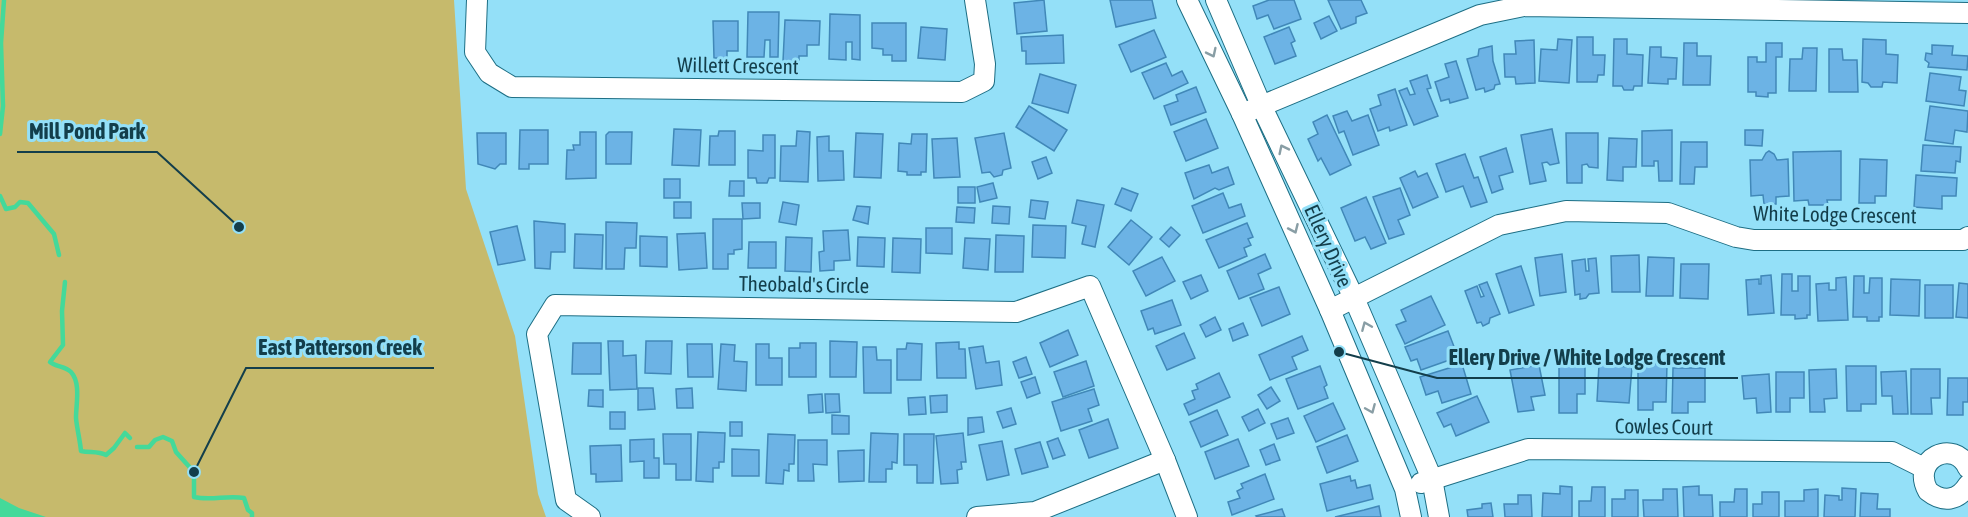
<svg xmlns="http://www.w3.org/2000/svg" width="1968" height="517" font-family="'Asap Condensed',sans-serif">
<style>
.green{fill:#c6ba6c}
.water{fill:#44d99a}
.lines{fill:none;stroke-linecap:round;stroke-linejoin:round}
.stream{stroke:#44d99a;stroke-width:4.5}
.building{fill:#6cb3e5;stroke:#4188b8;stroke-width:1.5}
.minor-casing{stroke:#1d6e84;stroke-width:22}
.minor{stroke:#fff;stroke-width:20}
.oneway{stroke:#899ea5}
.labels{text-anchor:middle;stroke-width:6;stroke-linejoin:round;paint-order:stroke}
.street-label{font-size:21px;fill:#133e4b;stroke:#94e0f8}
.leader{fill:none;stroke:#133e4b;stroke-width:2}
.callout-dot{fill:#133e4b;stroke:#94e0f8;stroke-width:2}
.callout-label{font-size:22px;text-anchor:middle;font-weight:bold;fill:#133e4b;stroke:#94e0f8;stroke-width:6;stroke-linejoin:round;paint-order:stroke}
</style>
<rect width="100%" height="100%" fill="#94e0f8"/>
<!-- green -->
<path class="green" d="M0 0H454L466 189 515 336 538 494 546 517H0Z"/>
<!-- water -->
<path class="water" d="M0 498 19 508 46 517H0Z"/>
<g class="lines">
<!-- stream -->
<g class="stream">
<path d="M0 134 3 106 1 43 4 0"/>
<path d="M0 196 6 209 15 207 20 202 28 203 54 234 59 255"/>
<path d="M65 282 62 311 63 345 50 362C56 367 65 366 71 372 81 383 76 404 76 418 77 429 80 440 81 451 90 453 98 451 106 455L114 448 125 433 130 438"/>
<path d="M137 447H149L155 440 163 437 172 441 176 452 194 472V497C211 501 227 495 244 498L248 510 252 513V517"/>
</g>
</g>
<!-- building -->
<g class="building">
<path d="M1044 0 1047 31 1017 34 1014 3Z"/>
<path d="M1110 0H1152L1156 18 1116 27Z"/>
<path d="M1269 0H1294L1301 19 1274 29 1268 15 1257 19 1253 6Z"/>
<path d="M1328 0H1361L1367 13 1356 17V23L1341 29Z"/>
<path d="M748 12H779L778 57H770V40H765L764 57H747Z"/>
<path d="M830 14 860 15V60L852 59V42H846V60L829 59Z"/>
<path d="M1329 16 1337 31 1321 39 1314 23Z"/>
<path d="M785 20 820 21 819 45H807V56H799V62L783 61Z"/>
<path d="M713 21H738V51H727V58H714Z"/>
<path d="M872 23H906V61H892V55H883V49L872 48Z"/>
<path d="M921 27 947 29 945 60 918 58Z"/>
<path d="M1289 27 1295 41 1291 43 1296 56 1275 64 1264 37Z"/>
<path d="M1154 30 1166 57 1131 72 1119 45Z"/>
<path d="M1063 35 1064 63 1026 64V51H1022L1021 37Z"/>
<path d="M1577 37H1593V55H1605L1604 75H1598L1597 82H1577Z"/>
<path d="M1558 39 1572 40 1569 83 1539 81 1541 49 1557 50Z"/>
<path d="M1614 39H1627V54L1643 55 1642 86H1634L1633 90H1624L1622 86H1613Z"/>
<path d="M1863 39 1886 40V54L1898 55 1897 83 1883 82 1882 87H1871L1868 83 1862 82Z"/>
<path d="M1534 40 1535 83 1516 84 1515 77H1505L1504 54H1516L1515 41Z"/>
<path d="M1684 43H1697V56H1711L1710 85H1683Z"/>
<path d="M1766 43H1782V57H1776V93H1768V97L1756 96V92H1748V57H1757V62H1766Z"/>
<path d="M1932 45 1953 46 1952 55 1968 56 1967 70 1928 67 1929 63 1925 60 1926 53 1932 54Z"/>
<path d="M1492 46 1493 61 1500 84 1495 85 1494 89 1485 92 1484 88 1476 90 1467 59 1478 56 1479 49Z"/>
<path d="M1650 47H1661V57L1677 58 1676 79H1668V84L1648 83Z"/>
<path d="M1803 48H1817L1816 91H1789L1790 59H1802Z"/>
<path d="M1829 49H1842L1843 60H1857L1858 92H1829Z"/>
<path d="M1456 61 1468 98 1450 103 1449 99 1441 101 1435 82 1449 77 1445 64Z"/>
<path d="M1166 63 1172 76 1182 71 1188 83 1154 99 1142 73Z"/>
<path d="M1930 73 1961 77 1959 90 1966 91 1964 106 1926 101Z"/>
<path d="M1040 74 1076 85 1068 113 1032 103Z"/>
<path d="M1427 75 1431 88 1427 89 1438 116 1414 125 1399 91 1407 88 1410 95 1415 94 1410 81Z"/>
<path d="M1196 87 1206 112 1171 125 1164 106 1178 101 1176 95Z"/>
<path d="M1395 89 1407 125 1390 131 1389 127 1378 131 1370 109 1381 105 1378 95Z"/>
<path d="M1029 106 1067 130 1054 151 1016 127Z"/>
<path d="M1930 106 1968 111 1967 132 1955 130 1953 144 1925 140Z"/>
<path d="M1347 111 1352 121 1368 115 1379 145 1353 155 1344 131 1339 133 1333 116Z"/>
<path d="M1327 115 1351 165 1330 175 1321 158 1318 161 1308 139 1318 134 1313 122Z"/>
<path d="M1206 119 1218 148 1186 161 1174 132Z"/>
<path d="M674 129 701 130 699 166 672 165Z"/>
<path d="M1552 129 1559 163 1550 165 1547 162 1542 163 1546 181 1530 184 1521 135Z"/>
<path d="M520 130H548V164H529V169H519Z"/>
<path d="M1672 130V181H1659L1658 161H1654V166H1642V131Z"/>
<path d="M1745 130H1763L1762 146 1745 145Z"/>
<path d="M719 131H735V165H709L710 136H718Z"/>
<path d="M797 131 810 132 808 182 780 181 781 146H796Z"/>
<path d="M580 132H596V178L566 179 567 150H574L573 145H580Z"/>
<path d="M609 132H632L631 164H606V135Z"/>
<path d="M477 133H506V164H500L495 169 478 164Z"/>
<path d="M856 133 883 134 881 178 854 177Z"/>
<path d="M1004 133 1011 168 1003 170 1002 175 994 177 990 172 982 173 975 138Z"/>
<path d="M1566 133H1598V168L1589 167 1587 164 1582 165V183H1567Z"/>
<path d="M912 134H927L926 172H921V175H907V172L898 171 899 143 911 144Z"/>
<path d="M763 135H775V178H769L767 183H757L756 178H748V150L763 151Z"/>
<path d="M829 136V151H843L844 180 818 181 817 137Z"/>
<path d="M957 138 960 177 934 178 932 139Z"/>
<path d="M1609 138 1637 139 1636 167H1623V181L1607 180Z"/>
<path d="M1681 142H1707V167H1695L1694 184H1680Z"/>
<path d="M1923 145 1961 147 1960 162 1956 161 1955 173 1921 171Z"/>
<path d="M1506 148 1513 172 1499 176 1503 189 1492 193 1480 157Z"/>
<path d="M1769 151 1774 154 1777 160 1788 159 1789 196 1776 197V204H1764L1763 195 1751 196 1750 160H1762L1766 153Z"/>
<path d="M1841 151V200H1827L1828 205H1809L1808 200 1794 201 1793 152Z"/>
<path d="M1465 154 1474 178 1478 177 1487 202 1471 207 1463 186 1446 192 1436 164Z"/>
<path d="M1046 157 1052 173 1038 179 1032 162Z"/>
<path d="M1860 159 1887 160 1886 196H1875V203H1859Z"/>
<path d="M1209 165 1212 173 1228 167 1234 184 1219 190 1215 188 1194 199 1185 173Z"/>
<path d="M1415 171 1418 177 1427 173 1438 197 1413 208 1400 178Z"/>
<path d="M1916 175 1957 178 1956 196H1942V209L1914 207Z"/>
<rect x="664" y="179" width="16" height="19"/>
<path d="M730 181H744V196H729Z"/>
<path d="M993 183 997 198 980 202 977 187Z"/>
<rect x="958" y="187" width="17" height="16"/>
<path d="M1122 188 1138 194 1131 211 1115 204Z"/>
<path d="M1400 188 1410 215 1398 220 1404 234 1389 239 1373 197Z"/>
<path d="M1223 193 1229 208 1241 204 1245 216 1203 233 1192 206Z"/>
<path d="M1366 197 1386 243 1371 249 1365 237 1355 241 1341 208Z"/>
<path d="M1031 200 1048 202 1045 219 1029 217Z"/>
<path d="M1077 200 1104 205 1095 247 1082 244 1086 226 1072 223Z"/>
<rect x="674" y="202" width="17" height="16"/>
<path d="M783 202 799 205 796 225 779 222Z"/>
<path d="M742 203H760V218L743 219Z"/>
<path d="M857 206 870 207 868 224 853 220Z"/>
<path d="M993 206 1010 207 1009 224 992 223Z"/>
<path d="M957 207 975 208 974 223 956 222Z"/>
<path d="M713 219H742V249L734 250V254H728V269H713Z"/>
<path d="M1131 220 1152 237 1129 265 1108 247Z"/>
<path d="M534 221 565 224V252H551L550 269 535 268Z"/>
<path d="M606 222 637 223 636 248H625L624 269H606Z"/>
<path d="M1247 223 1253 237 1248 239 1251 245 1244 248 1247 256 1219 268 1206 240Z"/>
<path d="M1033 225 1066 226 1065 258 1032 257Z"/>
<path d="M517 226 525 260 498 265 490 232Z"/>
<path d="M1171 227 1180 235 1169 247 1160 239Z"/>
<path d="M926 228H952V254L926 253Z"/>
<path d="M848 230 850 260 834 261V270L820 271 819 252 824 251 823 231Z"/>
<path d="M705 233 707 268 679 270 677 234Z"/>
<path d="M575 234 603 235 602 269 574 268Z"/>
<path d="M996 235 1024 236 1023 272H995Z"/>
<path d="M640 236 667 237V267L640 266Z"/>
<path d="M786 237 812 238 811 272 785 271Z"/>
<path d="M858 237 885 238 884 267 857 266Z"/>
<path d="M893 238 921 239 920 273 892 272Z"/>
<path d="M965 238 990 239 988 270 963 268Z"/>
<path d="M749 242H776V268H748Z"/>
<path d="M1265 254 1271 268 1258 274 1264 289 1239 299 1227 271Z"/>
<path d="M1562 254 1566 292 1540 296 1535 258Z"/>
<path d="M1639 255 1640 292H1612L1611 256Z"/>
<path d="M1162 257 1175 281 1146 296 1133 271Z"/>
<path d="M1648 257 1674 258 1673 296H1646Z"/>
<path d="M1596 258 1599 293 1589 294 1586 298 1580 299V294L1575 295 1572 261 1585 259 1586 271H1589L1588 259Z"/>
<path d="M1681 264H1709L1708 299 1680 298Z"/>
<path d="M1521 266 1534 305 1509 313 1496 274Z"/>
<path d="M1782 274H1792V291H1798V276H1810V315H1807V318L1795 319V315H1781Z"/>
<path d="M1201 275 1208 291 1191 299 1183 282Z"/>
<path d="M1771 275 1774 313 1748 315 1746 280 1759 279V284H1761V276Z"/>
<path d="M1854 276H1864V293H1869L1870 278H1882V317H1879V321H1867V317H1853Z"/>
<path d="M1846 277 1848 320 1818 321 1816 284 1829 283V290H1836V278Z"/>
<path d="M1891 279 1920 280 1919 316 1890 315Z"/>
<path d="M1487 282 1500 314 1490 318 1489 323 1483 326 1481 322 1477 323 1465 291 1477 286 1481 297 1484 296 1479 285Z"/>
<path d="M1959 283 1968 284V318L1956 317Z"/>
<rect x="1925" y="285" width="28" height="33"/>
<path d="M1279 287 1290 314 1262 326 1250 298Z"/>
<path d="M1431 296 1445 325 1405 344 1396 325 1406 321 1401 310Z"/>
<path d="M1172 300 1181 325 1155 334 1153 328 1148 330 1141 311Z"/>
<path d="M1215 317 1221 330 1206 337 1200 325Z"/>
<path d="M1243 323 1248 335 1233 341 1229 329Z"/>
<path d="M1068 330 1078 355 1050 367 1040 343Z"/>
<path d="M1448 331 1458 357 1421 370 1417 359 1411 361 1405 347Z"/>
<path d="M1184 333 1195 358 1167 370 1156 346Z"/>
<path d="M1302 336 1308 350 1292 357 1297 369 1270 380 1259 355Z"/>
<path d="M608 341H623V356L636 355 637 389 610 390Z"/>
<path d="M646 341H672L671 374 645 373Z"/>
<path d="M830 341 857 342 856 377H830Z"/>
<path d="M959 342V349H965L966 378H937L936 343Z"/>
<path d="M573 343H601V374H572Z"/>
<path d="M800 343H816V377H789V348H800Z"/>
<path d="M907 343 922 344 921 380H897V349H906Z"/>
<path d="M687 344H712L713 377H688Z"/>
<path d="M721 344 735 345 734 361 747 362 746 391 718 389Z"/>
<path d="M756 344H769V358H782V385H756Z"/>
<path d="M983 346 986 363 999 361 1002 385 976 389 969 348Z"/>
<path d="M863 347H876L877 360H891V393H864Z"/>
<path d="M1026 357 1032 374 1019 378 1013 362Z"/>
<path d="M1086 361 1094 386 1063 397 1054 372Z"/>
<path d="M1638 363 1667 364 1666 402H1653V410H1638Z"/>
<path d="M1462 364 1471 394 1442 403 1438 391 1426 395 1420 377Z"/>
<path d="M1585 364V394H1577V413H1559V365Z"/>
<path d="M1539 365 1545 395 1531 397 1534 410 1518 412 1510 370Z"/>
<path d="M1599 365 1632 367 1629 403 1597 401Z"/>
<path d="M1320 366 1327 385 1324 387 1328 398 1298 409 1286 379Z"/>
<path d="M1846 366H1876V404H1861V411H1847Z"/>
<path d="M1673 368H1705V402H1688V413H1672Z"/>
<path d="M1836 369 1837 398 1824 399 1825 412H1810L1809 370Z"/>
<path d="M1911 369H1940V398H1931L1932 414H1911Z"/>
<path d="M1906 371 1908 414H1893L1892 396H1882L1881 372Z"/>
<path d="M1776 372H1804V398H1790V412H1776Z"/>
<path d="M1219 373 1230 397 1189 415 1184 404 1195 399 1192 391 1198 389 1196 384Z"/>
<path d="M1769 374 1771 412 1757 413 1756 398 1744 399 1742 376Z"/>
<path d="M1035 377 1040 393 1027 398 1021 382Z"/>
<path d="M1948 378H1968V402H1963V415H1947Z"/>
<path d="M1271 387 1280 401 1267 409 1258 395Z"/>
<path d="M638 388H653L655 409 638 410Z"/>
<path d="M692 388 693 408H677L676 389Z"/>
<path d="M1094 389 1099 405 1088 409 1092 421 1061 431 1052 402Z"/>
<path d="M589 390H603V407L588 406Z"/>
<path d="M822 394 823 412 809 413 808 395Z"/>
<path d="M825 394H839L840 412 826 413Z"/>
<path d="M947 395V412L931 413 930 396Z"/>
<path d="M1477 396 1489 422 1456 436 1451 424 1444 427 1437 413Z"/>
<path d="M925 397 926 414 909 415 908 398Z"/>
<path d="M1333 403 1345 429 1316 442 1304 416Z"/>
<path d="M1011 408 1016 424 1003 428 997 412Z"/>
<path d="M1258 409 1265 423 1249 431 1242 417Z"/>
<path d="M1217 410 1228 435 1201 447 1190 422Z"/>
<rect x="610" y="412" width="15" height="17"/>
<path d="M832 415 849 416V434H832Z"/>
<path d="M982 417 984 432 968 435V418Z"/>
<path d="M1288 418 1294 433 1277 439 1271 424Z"/>
<path d="M1108 419 1118 448 1089 458 1079 430Z"/>
<rect x="730" y="422" width="12" height="14"/>
<path d="M698 432 725 433 724 462H719V468H713V482L696 481Z"/>
<path d="M871 433 898 434 897 463 892 462V469H886V482H869Z"/>
<path d="M963 433 966 462H961L962 469 957 470 958 483 941 484 936 436Z"/>
<path d="M663 434H691V480H676V464H664Z"/>
<path d="M768 434 795 435 794 464H789V471L784 470 783 484 766 483Z"/>
<path d="M904 434H934L933 483H917V465H904Z"/>
<path d="M1347 435 1358 461 1327 473 1317 447Z"/>
<path d="M1058 438 1065 455 1053 459 1047 442Z"/>
<path d="M654 439V458H659V478H644V461L630 462V440Z"/>
<path d="M1238 439 1249 466 1215 479 1205 452Z"/>
<path d="M798 440H827V465L813 464 814 481H798Z"/>
<path d="M1002 441 1009 475 987 480 979 445Z"/>
<path d="M1040 442 1048 467 1022 474 1015 449Z"/>
<path d="M1274 444 1280 460 1266 465 1260 450Z"/>
<path d="M621 445 622 481 596 482V474H591L590 446Z"/>
<path d="M732 449 759 450V476H732Z"/>
<path d="M864 450V481L839 482 838 451Z"/>
<path d="M1265 474 1274 499 1232 515 1228 502 1240 498 1237 491 1243 488 1241 484Z"/>
<path d="M1350 476 1351 481 1355 480 1357 488 1370 485 1373 499 1327 511 1320 484Z"/>
<path d="M1560 486 1572 487V517H1542L1543 493 1560 494Z"/>
<path d="M1699 486V495H1712L1713 517H1684L1683 487Z"/>
<path d="M1592 487H1605V517H1579V501H1591Z"/>
<path d="M1842 488 1856 489 1855 517H1824L1825 495 1839 496V500H1842Z"/>
<path d="M1663 489H1677L1678 517H1644L1643 500H1663Z"/>
<path d="M1735 489H1747V517H1720V502H1734Z"/>
<path d="M1818 489V517H1785V501H1804V490Z"/>
<path d="M1625 490H1638V517H1612V499H1625Z"/>
<path d="M1762 492H1779V517H1753V504H1762Z"/>
<path d="M1861 493 1878 494 1877 509H1890V517H1860Z"/>
<path d="M1518 495H1531L1532 517H1505L1504 504H1518Z"/>
<path d="M1491 503 1493 517H1468L1467 510 1482 508V504Z"/>
<path d="M1379 506 1381 517H1335L1364 510Z"/>
<path d="M1282 509 1285 517H1257L1256 516Z"/>
</g>
<g class="lines">
<defs>
<g id="minor">
<path d="M477 0 475 52 489 73 512 87 962 92 984 81 985 64 975 0"/>
<path d="M1187 0 1242 114 1330 310 1405 489 1411 517"/>
<path d="M1216 0 1261 105 1354 298 1432 479 1439 517"/>
<path d="M1242 114 1480 15 1524 6 1968 13"/>
<path d="M1330 310 1499 225 1566 211 1668 213 1736 237 1754 240H1963L1968 237"/>
<path d="M1968 468C1955 438 1910 458 1928 491 1943 503 1958 501 1968 485"/>
<path d="M1421 483 1528 449 1892 452 1924 468"/>
<path d="M590 517 566 500 537 334 555 305 1016 312 1090 286 1165 460 1187 517"/>
<path d="M977 517 1035 512 1165 460"/>
</g>
</defs>
<!-- minor casing -->
<use href="#minor" class="minor-casing"/>
<!-- minor -->
<use href="#minor" class="minor"/>
</g>
<!-- one-way arrows -->
<defs><path id="oneway-chevron" d="M-2-3.5L2.5 0L-2 3.5" fill="none" stroke-width="1.6" stroke-linecap="round" stroke-linejoin="round" transform="scale(1.5)"/></defs>
<g class="oneway">
<use href="#oneway-chevron" transform="translate(1212 53) rotate(64)"/>
<use href="#oneway-chevron" transform="translate(1283 149) rotate(-116)"/>
<use href="#oneway-chevron" transform="translate(1294 229) rotate(66)"/>
<use href="#oneway-chevron" transform="translate(1366 326) rotate(-113)"/>
<use href="#oneway-chevron" transform="translate(1371 409) rotate(67)"/>
</g>
<g class="labels">
<!-- street labels -->
<g class="street-label">
<text transform="translate(738 66) rotate(1)" y="7">Willett Crescent</text>
<text transform="translate(1835 215) rotate(1)" y="7">White Lodge Crescent</text>
<text transform="translate(1328 246) rotate(66)" y="7">Ellery Drive</text>
<text transform="translate(804 285) rotate(1)" y="7">Theobald's Circle</text>
<text transform="translate(1664 427) rotate(1)" y="7">Cowles Court</text>
</g>
</g>
<!-- callouts -->
<path class="leader" d="M239 227L157 152H17M194 472L246 368H434M1339 352L1437 378H1738"/>
<g class="callout-dot">
<circle cx="239" cy="227" r="6"/>
<circle cx="194" cy="472" r="6"/>
<circle cx="1339" cy="352" r="6"/>
</g>
<g class="callout-label">
<text x="87" y="139">Mill Pond Park</text>
<text x="340" y="355">East Patterson Creek</text>
<text x="1587" y="365">Ellery Drive / White Lodge Crescent</text>
</g>
</svg>
